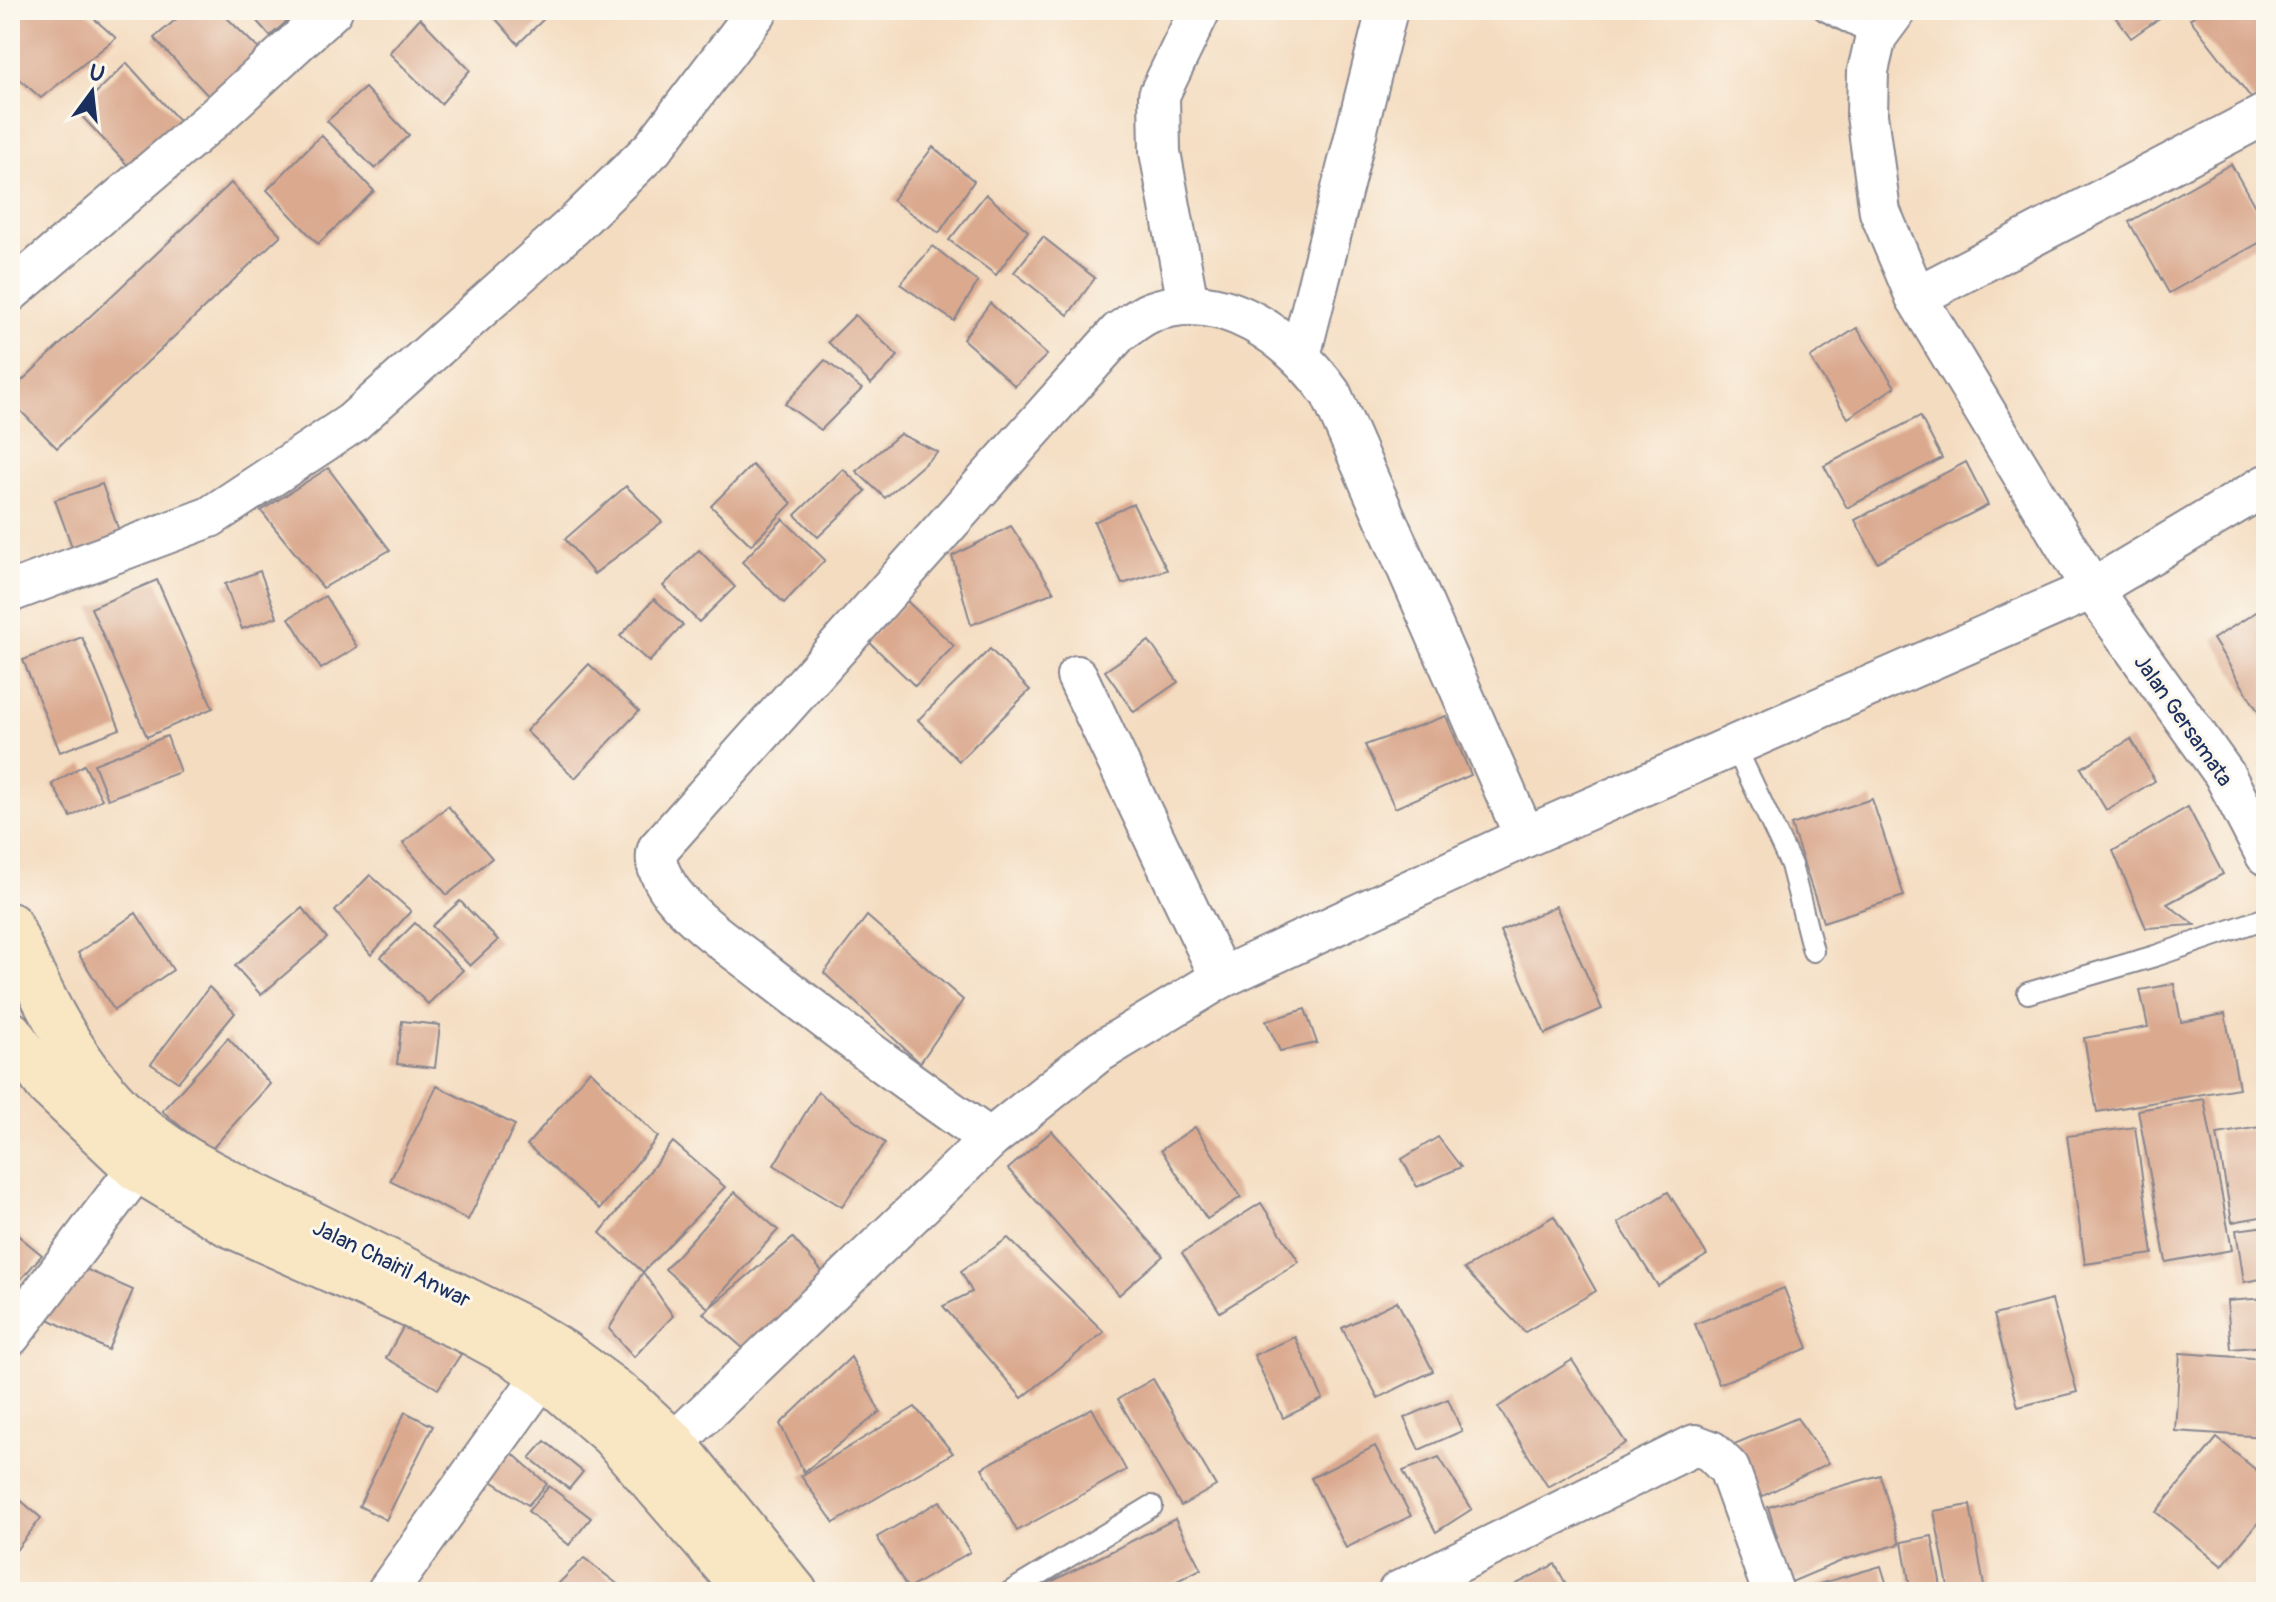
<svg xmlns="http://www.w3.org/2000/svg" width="2276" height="1602" font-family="Pangolin,sans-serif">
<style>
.building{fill:#daa98e}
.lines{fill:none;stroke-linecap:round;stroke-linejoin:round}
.service-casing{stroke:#88868f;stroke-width:24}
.minor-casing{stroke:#88868f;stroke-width:44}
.secondary-casing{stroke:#88868f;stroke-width:48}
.service{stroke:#fff;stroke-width:20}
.minor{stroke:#fff;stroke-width:40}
.secondary{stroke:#f9e7c3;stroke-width:44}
.labels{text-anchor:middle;stroke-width:6;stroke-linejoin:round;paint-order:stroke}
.street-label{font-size:22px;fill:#1b2f5e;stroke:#fbf7ec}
</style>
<rect width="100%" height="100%" fill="#fbf7ec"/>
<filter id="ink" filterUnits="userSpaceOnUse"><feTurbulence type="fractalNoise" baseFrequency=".0125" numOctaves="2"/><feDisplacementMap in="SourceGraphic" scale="16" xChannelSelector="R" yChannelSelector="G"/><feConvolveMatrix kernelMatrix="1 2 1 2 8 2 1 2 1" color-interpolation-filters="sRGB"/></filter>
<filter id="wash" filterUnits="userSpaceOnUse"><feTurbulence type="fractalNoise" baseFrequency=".006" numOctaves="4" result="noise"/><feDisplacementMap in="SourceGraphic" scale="32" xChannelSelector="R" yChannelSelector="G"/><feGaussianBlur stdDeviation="1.8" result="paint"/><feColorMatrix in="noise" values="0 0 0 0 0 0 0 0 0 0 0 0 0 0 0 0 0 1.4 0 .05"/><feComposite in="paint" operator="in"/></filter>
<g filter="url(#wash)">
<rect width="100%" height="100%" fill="#f4dcc0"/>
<g id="blocks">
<!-- building -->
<g class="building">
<path d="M20 10H84L116 38 41 98 10 71V18Z"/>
<path d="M187 10H219L266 56 212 100 154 38Z"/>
<path d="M247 10H300L270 36Z"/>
<path d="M488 10H553L518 44Z"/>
<path d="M2110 10H2171L2131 38Z"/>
<path d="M2201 10H2266V96L2256 104 2190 19Z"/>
<path d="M420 18 470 70 441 104 389 53Z"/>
<path d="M127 63 183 125 132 170 77 111Z"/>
<path d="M365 88 409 135 375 169 327 121Z"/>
<path d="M321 135 374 191 318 244 267 190Z"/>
<path d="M933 147 974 181 939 233 892 200Z"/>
<path d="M2231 164 2266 226V239L2169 293 2129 222Z"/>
<path d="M231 183 281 235 57 448 10 400V392Z"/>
<path d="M986 194 1028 231 996 275 949 240Z"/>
<path d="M1043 237 1095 278 1068 315 1014 272Z"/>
<path d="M933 246 978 282 954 321 900 284Z"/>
<path d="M990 303 1047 355 1015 386 963 339Z"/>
<path d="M855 315 898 356 871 384 828 342Z"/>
<path d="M1857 328 1895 387 1848 418 1810 358Z"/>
<path d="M825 360 862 389 821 430 785 404Z"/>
<path d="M1920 416 1942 458 1847 508 1824 466Z"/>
<path d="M900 434 938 452 885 498 856 471Z"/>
<path d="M1966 462 1988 505 1877 562 1855 520Z"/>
<path d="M752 465 792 503 751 545 711 506Z"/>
<path d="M328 468 390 550 323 588 261 511Z"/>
<path d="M843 469 866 491 818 537 795 515Z"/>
<path d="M102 484 122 539 75 555 55 500Z"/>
<path d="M626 486 662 522 594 574 565 539Z"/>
<path d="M1133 504 1167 570 1122 584 1094 522Z"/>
<path d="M783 519 825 560 784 603 742 562Z"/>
<path d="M1011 526 1054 592 971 625 952 556Z"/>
<path d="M699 550 735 587 699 622 663 586Z"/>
<path d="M260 571 277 617 242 629 225 584Z"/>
<path d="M157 580 213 708 147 737 91 608Z"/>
<path d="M325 596 357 647 321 669 289 618Z"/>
<path d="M654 599 683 625 649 662 620 636Z"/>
<path d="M907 601 954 646 915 686 868 641Z"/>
<path d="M2266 606V724L2213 639Z"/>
<path d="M82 637 120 729 60 752 23 660Z"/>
<path d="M1149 641 1178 682 1134 712 1105 671Z"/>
<path d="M990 649 1030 690 959 761 918 720Z"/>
<path d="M589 664 639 711 575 778 526 731Z"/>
<path d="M1446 716 1471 775 1395 808 1365 745Z"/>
<path d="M167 736 180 772 108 799 94 764Z"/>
<path d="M2131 739 2155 781 2106 810 2081 768Z"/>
<path d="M84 765 102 799 71 817 52 784Z"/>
<path d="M1872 799 1904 896 1823 922 1791 825Z"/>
<path d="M448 806 492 858 447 895 403 843Z"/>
<path d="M2188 807 2223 874 2167 904 2195 925 2146 928 2113 851Z"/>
<path d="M370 875 411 911 371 955 335 911Z"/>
<path d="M460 901 498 940 470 966 432 926Z"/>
<path d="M1556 906 1602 1009 1545 1034 1500 931Z"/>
<path d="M302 908 327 938 261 995 235 966Z"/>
<path d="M136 913 173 970 114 1010 78 953Z"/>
<path d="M867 916 963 1000 920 1063 824 973Z"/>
<path d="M415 923 463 970 428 1004 381 957Z"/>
<path d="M2174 984 2181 1022 2225 1014 2239 1088 2097 1112 2084 1038 2148 1027 2140 990Z"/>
<path d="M209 987 235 1013 178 1082 151 1064Z"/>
<path d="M1305 1009 1317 1043 1280 1051 1266 1021Z"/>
<path d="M402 1021 440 1025 435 1068 397 1064Z"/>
<path d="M228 1038 270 1084 210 1151 162 1111Z"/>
<path d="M590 1070 658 1137 600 1209 527 1145Z"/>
<path d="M437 1086 515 1125 468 1220 390 1181Z"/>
<path d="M818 1092 885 1143 842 1207 774 1165Z"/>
<path d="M2204 1099 2232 1250 2166 1262 2138 1110Z"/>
<path d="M2266 1126V1216L2232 1222 2217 1134Z"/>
<path d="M1195 1127 1241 1197 1207 1219 1161 1150Z"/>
<path d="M2135 1127 2153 1254 2085 1264 2067 1136Z"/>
<path d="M1052 1131 1163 1256 1119 1295 1008 1169Z"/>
<path d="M1438 1137 1461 1167 1417 1187 1402 1159Z"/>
<path d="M673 1142 725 1187 643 1272 600 1233Z"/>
<path d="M735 1192 778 1230 708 1308 665 1269Z"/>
<path d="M1668 1192 1707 1255 1658 1286 1618 1223Z"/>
<path d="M1261 1203 1299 1262 1220 1312 1182 1253Z"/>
<path d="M1554 1216 1596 1291 1525 1332 1464 1269Z"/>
<path d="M2266 1226V1278L2244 1282 2236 1230Z"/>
<path d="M10 1229 42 1255 10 1292Z"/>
<path d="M793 1238 826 1276 752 1356 703 1313Z"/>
<path d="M1008 1238 1104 1332 1022 1398 943 1306 972 1292 961 1271Z"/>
<path d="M74 1264 133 1290 108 1350 43 1316Z"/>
<path d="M643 1272 673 1316 634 1357 609 1329Z"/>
<path d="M1784 1288 1808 1348 1719 1384 1695 1324Z"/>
<path d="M2266 1298V1346L2231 1349 2227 1301Z"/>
<path d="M2052 1300 2077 1392 2018 1407 1994 1315Z"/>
<path d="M1397 1301 1433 1371 1378 1398 1342 1328Z"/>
<path d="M406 1322 461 1354 438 1389 386 1358Z"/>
<path d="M1295 1337 1323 1399 1283 1418 1254 1355Z"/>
<path d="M2180 1353 2266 1359V1437L2175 1431Z"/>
<path d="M851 1357 880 1412 804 1472 780 1424Z"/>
<path d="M1572 1360 1626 1443 1548 1487 1498 1407Z"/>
<path d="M1153 1379 1216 1486 1181 1506 1118 1399Z"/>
<path d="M1448 1399 1462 1431 1419 1450 1404 1418Z"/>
<path d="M915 1407 953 1453 834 1523 801 1476Z"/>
<path d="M1092 1408 1126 1470 1017 1531 982 1468Z"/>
<path d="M405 1412 433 1426 386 1520 359 1506Z"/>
<path d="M1797 1418 1829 1463 1755 1500 1727 1447Z"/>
<path d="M2217 1438 2266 1478V1513L2222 1566 2156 1512Z"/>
<path d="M545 1441 583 1472 569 1489 530 1458Z"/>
<path d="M504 1446 547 1484 528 1505 481 1474Z"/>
<path d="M1375 1446 1411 1516 1346 1548 1311 1478Z"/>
<path d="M1439 1457 1472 1509 1436 1532 1403 1471Z"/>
<path d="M1880 1475 1900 1544 1846 1559 1782 1586 1768 1540 1777 1537 1768 1507Z"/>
<path d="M549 1486 591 1518 569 1545 528 1511Z"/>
<path d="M10 1491 41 1518 10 1558Z"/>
<path d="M940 1501 970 1552 908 1589 877 1537Z"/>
<path d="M1970 1505 1985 1592H1949L1934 1511Z"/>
<path d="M1175 1519 1201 1569 1155 1592H1031Z"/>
<path d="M1932 1536 1942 1592H1911L1902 1542Z"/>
<path d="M584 1558 620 1586 614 1592H550Z"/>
<path d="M1555 1564 1570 1592H1506L1505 1590Z"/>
<path d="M1881 1566 1889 1592H1795V1591Z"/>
</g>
</g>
</g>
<g filter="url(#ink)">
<use href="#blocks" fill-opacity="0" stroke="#88868f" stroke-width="2"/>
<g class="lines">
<defs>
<g id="service">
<path d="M1824 10 1876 37"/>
<path d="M1734 744 1791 865 1813 951"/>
<path d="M2028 993 2155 956 2266 918"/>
<path d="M1010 1592 1152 1506"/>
</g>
<g id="minor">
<path d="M1896 10 1876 37 1868 71 1867 115 1880 212 1916 297 2092 589 2224 774 2266 855"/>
<path d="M10 292 218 115 332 10"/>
<path d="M1916 297 2266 114"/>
<path d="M1188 304 1160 152 1159 95 1200 10"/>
<path d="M1300 356 1387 10"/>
<path d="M10 592 210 517 352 423 574 225 653 148 758 10"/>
<path d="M1077 676 1221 978"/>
<path d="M990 1139 1096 1054 1221 978 1525 837 2092 589 2266 485"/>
<path d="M10 1336 137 1169"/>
<path d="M674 1443 990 1139C914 1087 842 1032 769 976 738 951 696 924 672 893 663 880 653 864 658 849L1119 332C1129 326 1140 316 1151 312 1224 286 1291 338 1331 394L1525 837"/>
<path d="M387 1592 543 1375"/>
<path d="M1398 1592 1695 1445 1711 1451 1729 1469 1773 1592"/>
</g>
<g id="secondary">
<path d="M10 925C38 990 69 1055 119 1107 166 1156 229 1182 289 1212 367 1251 445 1289 523 1328L564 1353 629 1401 674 1443 795 1592"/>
<path d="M10 1033 48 1085 137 1169 228 1224 472 1333 518 1358 543 1375 613 1436 748 1592"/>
</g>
</defs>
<!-- service casing -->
<use href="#service" class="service-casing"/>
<!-- minor casing -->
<use href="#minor" class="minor-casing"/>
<!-- secondary casing -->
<use href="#secondary" class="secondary-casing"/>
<!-- service -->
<use href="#service" class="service"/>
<!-- minor -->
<use href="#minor" class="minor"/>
<!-- secondary -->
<use href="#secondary" class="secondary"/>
</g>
</g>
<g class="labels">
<!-- street labels -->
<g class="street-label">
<text transform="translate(2184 720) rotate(55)" y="8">Jalan Gersamata</text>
<text transform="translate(392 1263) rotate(26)" y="8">Jalan Chairil Anwar</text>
</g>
</g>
<!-- margin -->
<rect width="2276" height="1602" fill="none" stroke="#fbf7ec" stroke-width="40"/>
<!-- north arrow -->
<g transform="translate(92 92) rotate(15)" stroke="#fbf7ec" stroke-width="6" paint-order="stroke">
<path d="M0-6L14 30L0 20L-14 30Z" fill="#1b2f5e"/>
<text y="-12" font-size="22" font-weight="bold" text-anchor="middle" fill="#1b2f5e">U</text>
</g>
</svg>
